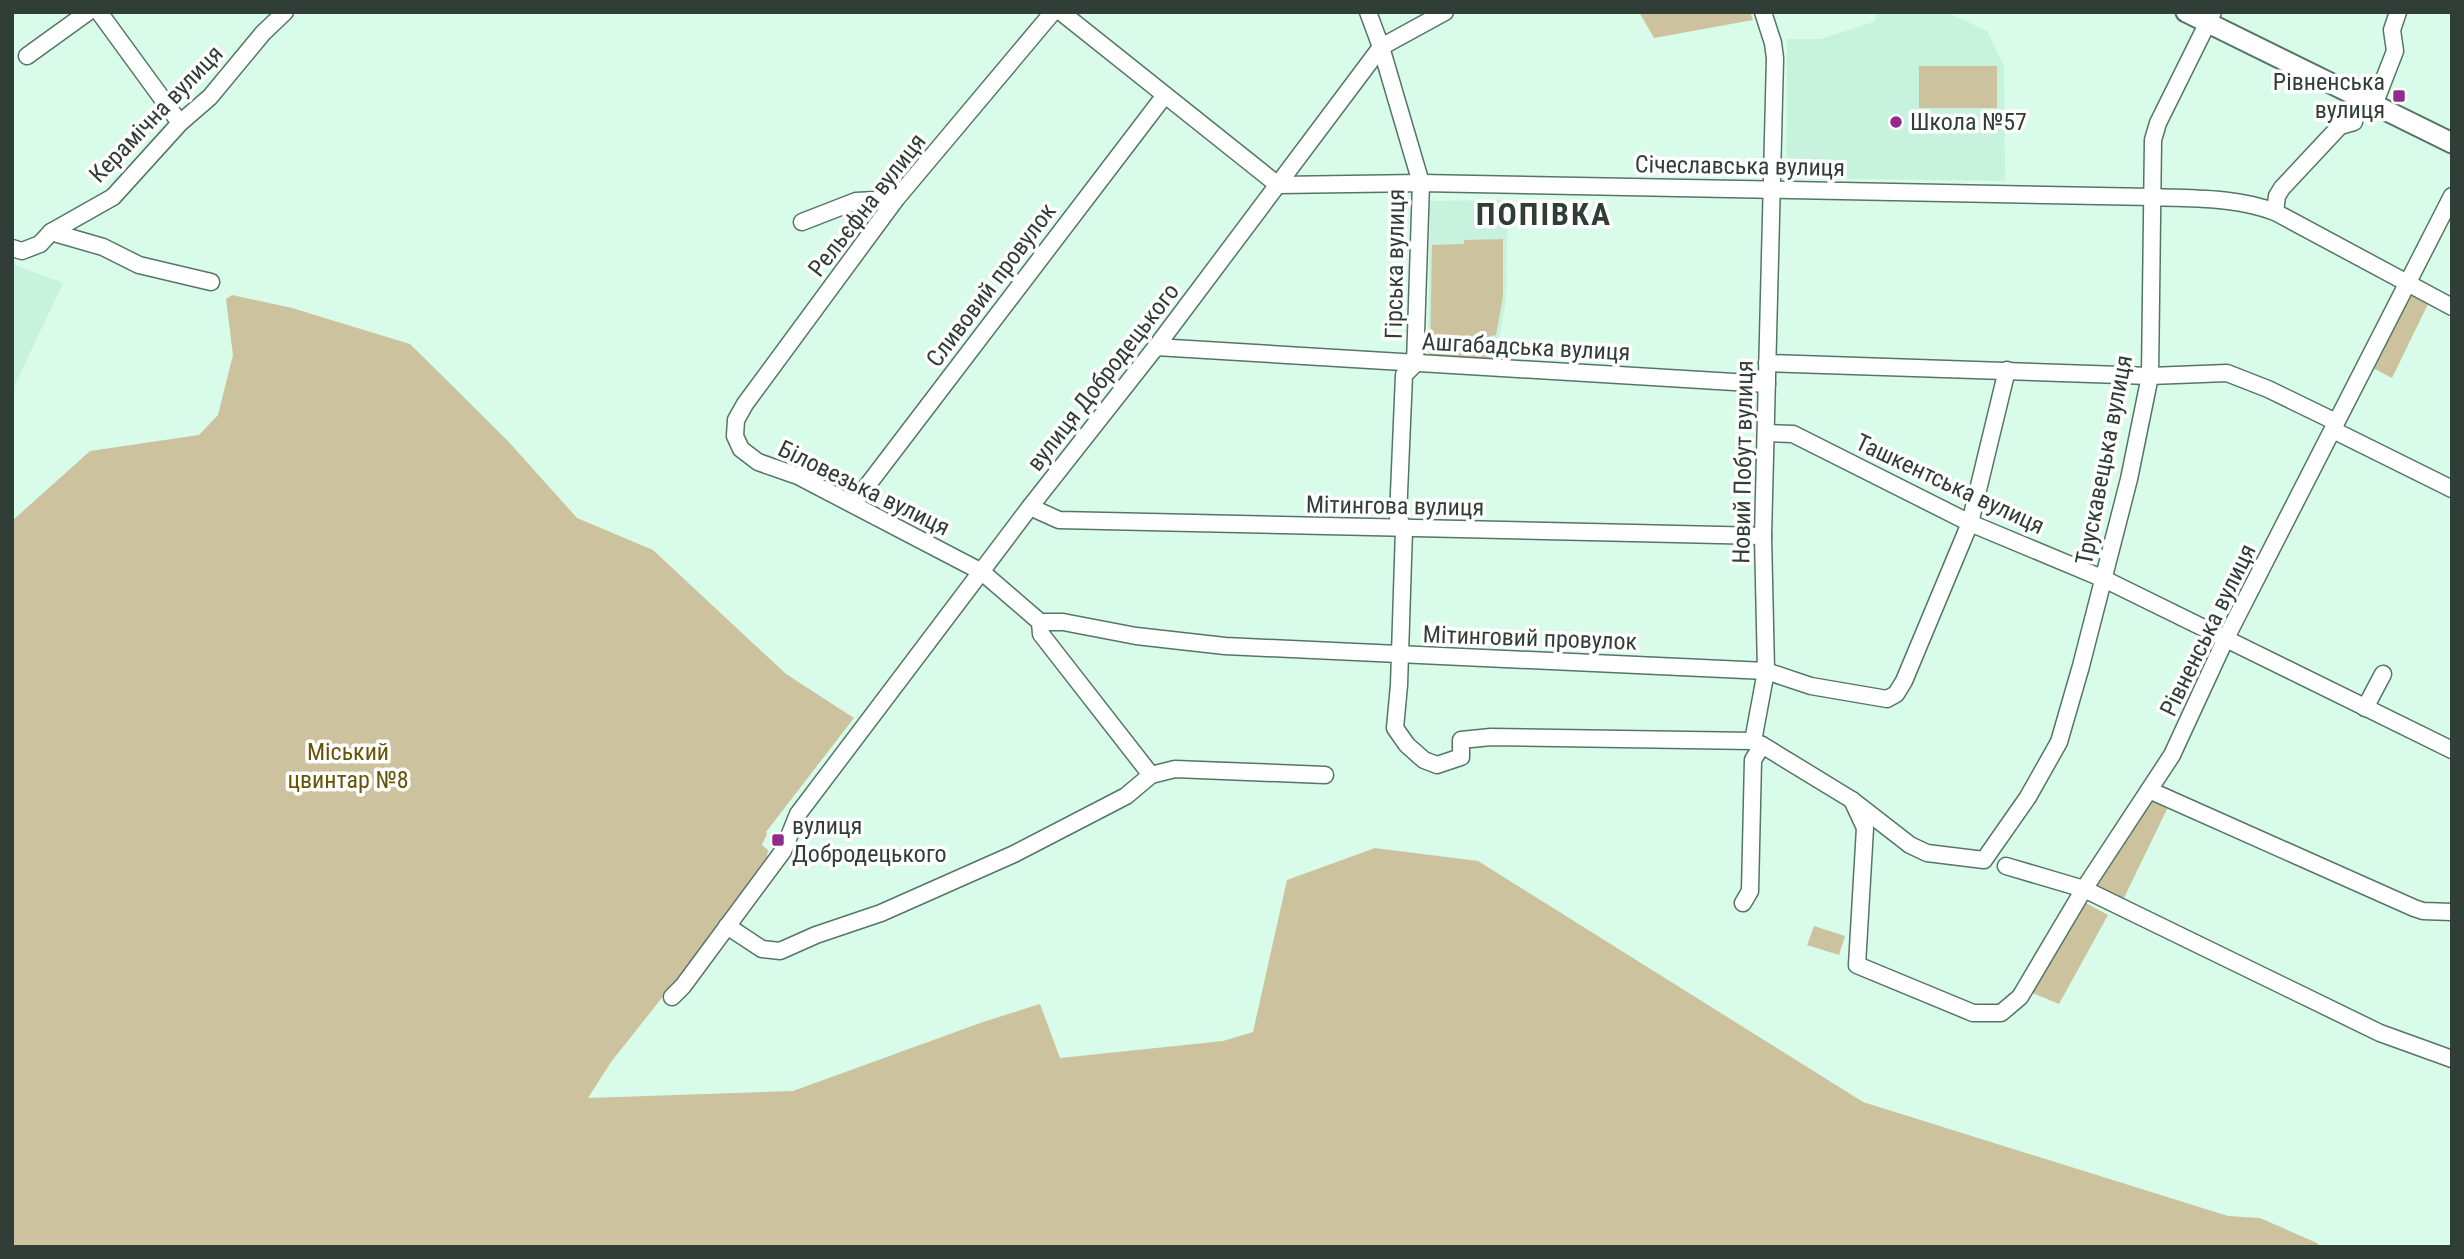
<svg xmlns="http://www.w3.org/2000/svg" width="2464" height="1259" font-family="'Roboto Condensed',sans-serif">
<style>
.built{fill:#c7f2dd}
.green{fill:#ccc39e}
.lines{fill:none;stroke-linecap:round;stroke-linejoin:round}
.minor-casing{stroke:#567566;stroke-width:19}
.major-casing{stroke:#567566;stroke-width:23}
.minor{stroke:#fff;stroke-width:16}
.major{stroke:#fff;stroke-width:19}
.poi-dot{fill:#952a8d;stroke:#fff;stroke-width:2.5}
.labels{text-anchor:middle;stroke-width:7;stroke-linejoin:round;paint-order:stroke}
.poi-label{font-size:24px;fill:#313e37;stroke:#fff;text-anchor:start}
.street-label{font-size:24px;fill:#313e37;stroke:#fff}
.park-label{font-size:24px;fill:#645506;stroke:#fff}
.district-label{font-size:32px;font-weight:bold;letter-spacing:2px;fill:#313e37;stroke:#fff}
</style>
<rect width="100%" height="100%" fill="#d8fbea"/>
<!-- built -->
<g class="built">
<path d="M1879 12H1946L1987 31 2004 67 2005 181 1786 178 1787 39H1821L1874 22Z"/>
<path d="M1508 200 1506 301 1499 338 1500 367 1428 359 1430 201Z"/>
<path d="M12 264 63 283 12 391Z"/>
</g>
<!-- green -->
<g class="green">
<path d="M1639 12H1750L1753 20 1654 38Z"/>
<rect x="1919" y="66" width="78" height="42"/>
<path d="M1503 239V296L1496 335 1490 336V360H1436L1430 355 1432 245 1464 244V240Z"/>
<path d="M2406 293 2428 304 2392 378 2369 366Z"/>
<path d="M232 295 292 308 410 344 508 441 577 518 653 550 786 674 854 718 766 832 767 834 762 845 768 850 767 857 673 984 611 1062 588 1098 793 1091 983 1022 1040 1004 1060 1058 1223 1041 1253 1032 1287 880 1375 848 1478 861 1863 1102 2228 1216 2260 1218 2317 1243 2320 1247H12V521L90 451 199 435 218 415 233 355 226 299Z"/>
<path d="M2150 796 2168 807 2122 902 2091 886Z"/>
<path d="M2084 902 2108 915 2059 1004 2030 992Z"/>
<path d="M1814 926 1845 936 1839 955 1807 945Z"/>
</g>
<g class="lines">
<defs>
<g id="minor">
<path d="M99 12 180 123"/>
<path d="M1053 12 896 199 745 404 736 420 735 436 741 449 758 462 798 476 982 572 1040 622H1063L1136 636 1225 646 1766 671 1811 686 1887 699 1896 694 1904 681 1970 523 2007 370"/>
<path d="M1061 12 1278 185 1421 183 2152 197C2194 199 2236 197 2275 212L2452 307"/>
<path d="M1368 12 1381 47 1421 183 1415 364 1404 375 1398 517 1404 529 1399 685 1395 728 1407 745 1424 760 1437 765 1461 757V740L1491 737 1753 741"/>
<path d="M27 56 88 12"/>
<path d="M2374 105 2395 51 2392 30 2398 12"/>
<path d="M2275 212 2277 196 2282 188 2340 126 2354 122"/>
<path d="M802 222 856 201 896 199"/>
<path d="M51 232 103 247 139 265 211 282"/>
<path d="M12 248 22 251 40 244 51 232 113 197 180 123 210 97 263 33 285 12"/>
<path d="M1156 347 1767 384"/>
<path d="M1767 363 2150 376 2227 373 2268 389 2336 422"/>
<path d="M2333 430 2452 489"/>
<path d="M1766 433 1793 434 1970 523 2104 579 2452 750"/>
<path d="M854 503 1165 95"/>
<path d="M1030 507 1059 520 1763 536"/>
<path d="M1040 622 1041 634 1151 775"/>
<path d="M2365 708 2383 674"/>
<path d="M1762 745 1852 800 1910 845 1927 853 1984 860 2028 797 2059 742 2081 666 2129 479 2150 376 2153 140 2158 123 2213 12"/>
<path d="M2149 790 2414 908 2423 911 2452 912"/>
<path d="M1852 800 1865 828 1857 965 1973 1013H2001L2020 997 2084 889 2172 755 2226 638 2452 196"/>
<path d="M2006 866 2084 889 2380 1033 2452 1059"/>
<path d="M1743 903 1750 891 1753 760 1762 745 1753 741 1766 671 1763 536 1775 58 1773 43 1763 12"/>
<path d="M727 926 762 949 780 951 816 935 881 913 1014 854 1126 796 1151 775 1175 769 1325 775"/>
<path d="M672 997 683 986 783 851 798 814 1030 507 1156 347 1381 47 1445 12"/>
</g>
<path id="major" d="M2186 12 2452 143"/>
</defs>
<!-- minor casing -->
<use href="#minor" class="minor-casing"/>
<!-- major casing -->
<use href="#major" class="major-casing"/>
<!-- minor -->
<use href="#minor" class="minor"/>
<!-- major -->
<use href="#major" class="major"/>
</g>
<!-- markers -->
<g class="poi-dot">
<rect x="2392" y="89" width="14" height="14" rx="3.5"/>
<circle cx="1896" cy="122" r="7"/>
<rect x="771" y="833" width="14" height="14" rx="3.5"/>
</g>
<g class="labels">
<!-- poi labels -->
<g class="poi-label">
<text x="2385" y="90" text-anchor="end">Рівненська<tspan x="2385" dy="28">вулиця</tspan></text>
<text x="1910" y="130">Школа №57</text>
<text x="792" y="834">вулиця<tspan x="792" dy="28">Добродецького</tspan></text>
</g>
<!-- street labels -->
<g class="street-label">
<text transform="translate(156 114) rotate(-46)" y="8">Керамічна вулиця</text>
<text transform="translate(1740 166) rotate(1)" y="8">Січеславська вулиця</text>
<text transform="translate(867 205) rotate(-52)" y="8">Рельєфна вулиця</text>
<text transform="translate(1395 264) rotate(-89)" y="8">Гірська вулиця</text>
<text transform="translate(991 285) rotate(-53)" y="8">Сливовий провулок</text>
<text transform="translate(1526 347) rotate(3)" y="8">Ашгабадська вулиця</text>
<text transform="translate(1103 377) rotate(-52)" y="8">вулиця Добродецького</text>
<text transform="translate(2104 460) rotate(-79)" y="8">Трускавецька вулиця</text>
<text transform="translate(1743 462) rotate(-89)" y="8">Новий Побут вулиця</text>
<text transform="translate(1950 484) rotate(25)" y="8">Ташкентська вулиця</text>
<text transform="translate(864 488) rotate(26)" y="8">Біловезька вулиця</text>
<text transform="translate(1395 506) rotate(1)" y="8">Мітингова вулиця</text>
<text transform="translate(2208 630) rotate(-64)" y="8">Рівненська вулиця</text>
<text transform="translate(1530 638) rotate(2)" y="8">Мітинговий провулок</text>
</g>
<!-- park labels -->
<g class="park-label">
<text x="348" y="760">Міський<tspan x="348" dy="28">цвинтар №8</tspan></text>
</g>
<!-- district labels -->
<g class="district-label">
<text x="1544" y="225">ПОПІВКА</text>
</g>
</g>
<!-- border -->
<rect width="2464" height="1259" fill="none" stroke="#313e37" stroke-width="28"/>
</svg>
